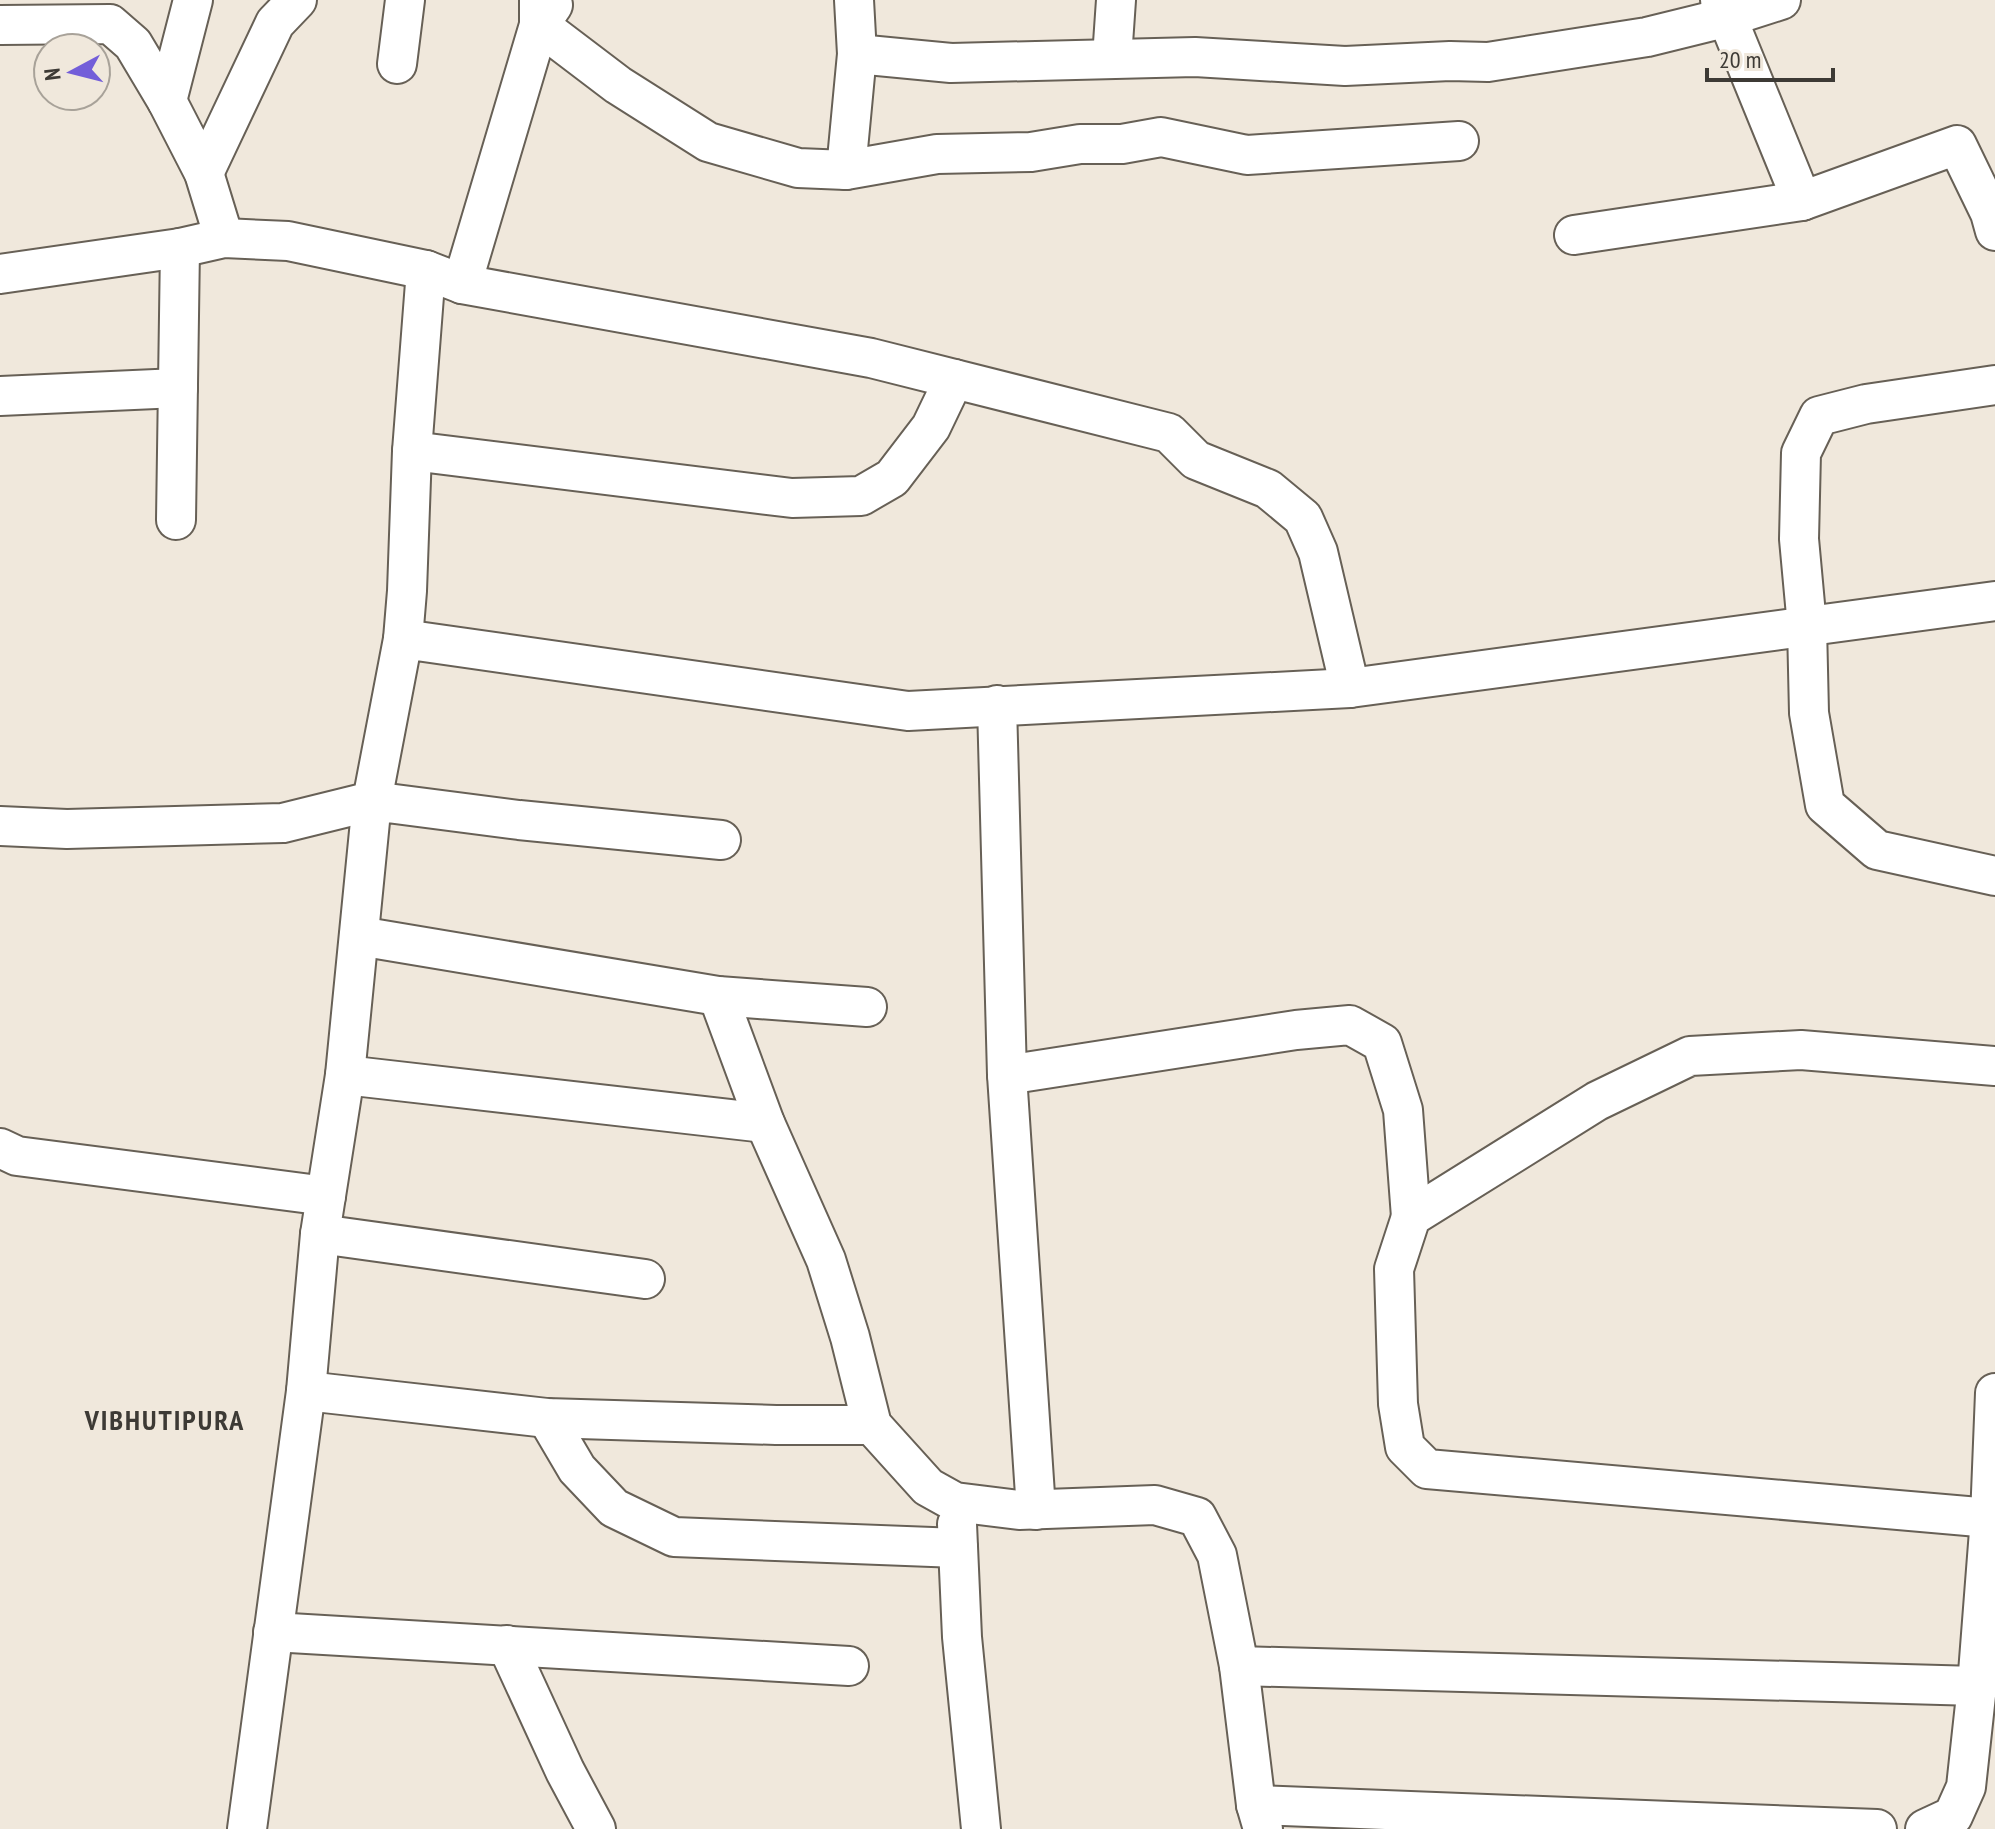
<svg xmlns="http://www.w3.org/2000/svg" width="1995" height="1829" font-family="'PT Sans Narrow',sans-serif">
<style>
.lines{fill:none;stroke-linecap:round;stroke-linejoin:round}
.street-casing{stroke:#676056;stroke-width:42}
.street{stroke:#fff;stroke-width:38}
.labels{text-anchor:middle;stroke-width:8;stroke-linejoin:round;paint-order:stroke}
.district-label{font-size:28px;font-weight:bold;letter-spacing:2px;fill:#3d3a35;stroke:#f0e8dc}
</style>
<rect width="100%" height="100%" fill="#f0e8dc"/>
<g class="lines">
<defs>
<g id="street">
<path d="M539 0V25L618 85 708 142 798 168 846 170"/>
<path d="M854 0 857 54 846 170 937 154 1031 152 1080 144H1122L1161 137 1247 155 1459 141"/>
<path d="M1720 0 1802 201"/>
<path d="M0 25 110 24 133 44 167 101 204 173 224 238"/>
<path d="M857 54 951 63 1195 57 1345 66 1450 61 1488 62 1647 37 1728 17 1781 0"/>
<path d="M1112 58 1116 0"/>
<path d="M397 64 405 0"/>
<path d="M167 101 193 0"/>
<path d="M204 173 275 23 297 0"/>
<path d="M1574 235 1802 201 1957 145 1990 213 1995 231"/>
<path d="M0 274 180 248 224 238 288 241 426 270 462 284 871 358 1169 433 1196 460 1268 489 1303 518 1318 552 1350 688"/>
<path d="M462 284 539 25 553 5"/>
<path d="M1995 385 1866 404 1819 416 1801 453 1799 539 1807 626 1809 713 1825 805 1877 850 1995 876"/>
<path d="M0 396 178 388"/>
<path d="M412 451 792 498 861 496 892 478 931 427 954 379"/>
<path d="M176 520 180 248"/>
<path d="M403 639 407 591 412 451 426 270"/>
<path d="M997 705 1007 1075 1036 1510"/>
<path d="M0 826 67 829 283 823 372 801 403 639 908 711 1350 688 1995 601"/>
<path d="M359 936 718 996 867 1007"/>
<path d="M718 996 765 1123 826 1260 850 1337 872 1425 928 1487 955 1502 1019 1510 1155 1505 1197 1517 1217 1555 1239 1666 1256 1805 1263 1829"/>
<path d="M345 1075 765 1123"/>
<path d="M1007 1075 1296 1030 1350 1025 1382 1043 1403 1110 1411 1217"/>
<path d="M0 1148 17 1156 326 1196"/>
<path d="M320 1234 645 1279"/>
<path d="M306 1391 547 1418 776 1425H872"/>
<path d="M547 1418 577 1469 614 1508 674 1537 958 1548"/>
<path d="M1990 1518 1427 1469 1405 1447 1398 1404 1394 1269 1411 1217 1597 1101 1690 1056 1801 1050 1995 1066"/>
<path d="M957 1524 962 1637 981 1829"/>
<path d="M273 1632 849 1666"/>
<path d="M507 1645 565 1771 596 1829"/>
<path d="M1239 1666 1977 1686"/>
<path d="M1256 1805 1877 1829"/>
<path d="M247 1829 306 1391 320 1234 345 1075 372 801 519 820 721 840"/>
<path d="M1925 1829 1953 1816 1966 1787 1977 1686 1990 1518 1995 1393"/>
</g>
</defs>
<!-- street casing -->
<use href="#street" class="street-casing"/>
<!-- street -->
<use href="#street" class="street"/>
</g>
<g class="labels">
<!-- district labels -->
<g class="district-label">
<text x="165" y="1430">VIBHUTIPURA</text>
</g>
</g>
<!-- north arrow -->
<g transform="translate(72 72) rotate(263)"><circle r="38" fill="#f0e8dc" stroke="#a8a299" stroke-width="2"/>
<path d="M0-6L14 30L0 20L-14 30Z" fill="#735ed9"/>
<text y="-12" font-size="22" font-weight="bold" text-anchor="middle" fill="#3d3a35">N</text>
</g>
<!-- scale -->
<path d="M1707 68v12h126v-12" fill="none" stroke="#3d3a35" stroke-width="4"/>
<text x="1719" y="68" font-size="24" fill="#3d3a35" stroke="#f0e8dc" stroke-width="6" paint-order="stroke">20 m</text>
</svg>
